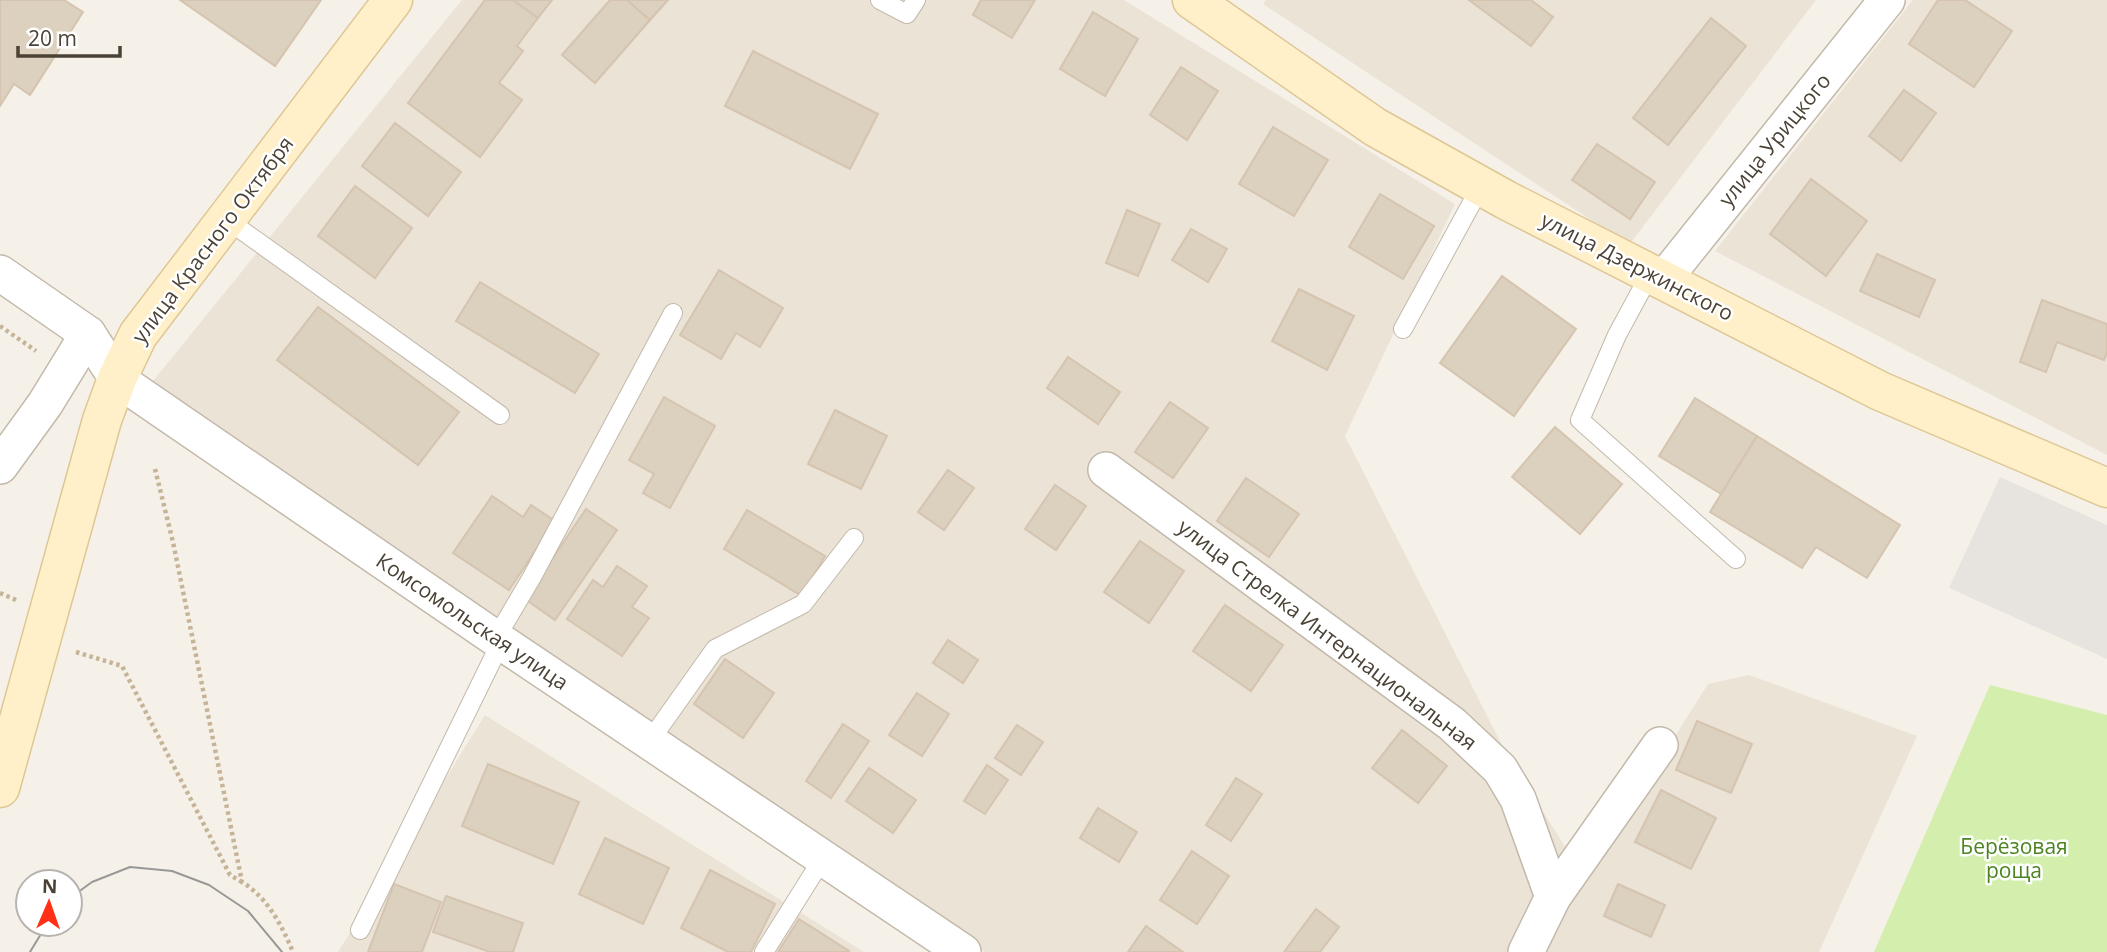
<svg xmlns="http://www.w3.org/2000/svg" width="2107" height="952" font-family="'Open Sans',sans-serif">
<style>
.residential{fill:#eae3d6}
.green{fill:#d3eead}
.parking{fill:#e7e4e0}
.building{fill:#dcd0bf;stroke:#d5c4af;stroke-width:2}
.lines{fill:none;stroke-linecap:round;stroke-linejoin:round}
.lane-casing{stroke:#c3b9aa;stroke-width:20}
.street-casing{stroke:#c3b9aa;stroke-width:38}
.secondary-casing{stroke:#dec795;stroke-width:41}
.path{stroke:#c6b499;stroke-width:4.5;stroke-dasharray:3.5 3.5;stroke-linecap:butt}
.lane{stroke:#fff;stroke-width:18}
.street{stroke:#fff;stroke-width:35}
.secondary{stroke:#fff0c9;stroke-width:38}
.tram{stroke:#989898;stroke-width:2}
.labels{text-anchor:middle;stroke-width:5;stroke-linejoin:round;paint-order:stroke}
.street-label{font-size:21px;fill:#4b4236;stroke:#fff}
.park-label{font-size:21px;fill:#4b8421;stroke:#fff}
</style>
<rect width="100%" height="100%" fill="#f6f1e8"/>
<!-- residential -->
<g class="residential">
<path d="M462 0H1124L1455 204 1345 436 1507 755 1585 878 1708 684 1749 675 1917 736 1819 952H985L153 381Z"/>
<path d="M1266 0H1816L1629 245 1263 4Z"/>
<path d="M1913 0H2107V455L1715 251Z"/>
<path d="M485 715 864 952H338Z"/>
</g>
<!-- green -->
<path class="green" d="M1990 685 2107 715V952H1874Z"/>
<!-- parking -->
<path class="parking" d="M2000 477 2107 525V659L1949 588Z"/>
<!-- building -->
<g class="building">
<path d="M0 0H64L83 12 30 95 14 84 0 106Z"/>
<path d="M180 0H321L275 66Z"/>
<path d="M485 0H513L538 18 517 46 523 51 499 83 522 100 480 157 408 103Z"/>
<path d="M513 0H552L538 18Z"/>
<path d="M610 0H627L650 20 595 83 562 55Z"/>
<path d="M627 0H668L650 20Z"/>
<path d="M981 0H1035L1012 38 973 15Z"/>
<path d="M1469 0H1531L1553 17 1531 46Z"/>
<path d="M1938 0H1965L2012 31 1974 87 1909 44Z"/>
<path d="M1093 12 1138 39 1105 96 1060 69Z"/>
<path d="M1711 18 1746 46 1668 145 1633 118Z"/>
<path d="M753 51 878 114 850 169 725 106Z"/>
<path d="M1181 67 1218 91 1187 140 1150 115Z"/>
<path d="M1904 90 1936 113 1901 161 1869 136Z"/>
<path d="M395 123 461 172 428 216 362 166Z"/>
<path d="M1273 127 1328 160 1294 216 1239 184Z"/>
<path d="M1597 144 1655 182 1630 219 1572 180Z"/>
<path d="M1811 179 1867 221 1826 276 1770 234Z"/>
<path d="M355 186 412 228 375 278 318 236Z"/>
<path d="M1380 194 1434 226 1403 279 1349 247Z"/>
<path d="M1127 210 1160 224 1138 276 1106 263Z"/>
<path d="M1191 229 1227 249 1208 282 1172 260Z"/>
<path d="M1877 254 1935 280 1919 317 1860 291Z"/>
<path d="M719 270 783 308 760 347 736 333 721 359 680 335Z"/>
<path d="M1502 276 1576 329 1514 416 1440 363Z"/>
<path d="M480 282 599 354 575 393 456 321Z"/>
<path d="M1299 289 1354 316 1327 370 1272 341Z"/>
<path d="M2042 300 2107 324V353L2104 360 2057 342 2046 372 2020 362Z"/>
<path d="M318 307 459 412 418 465 277 360Z"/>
<path d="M1068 357 1120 392 1098 424 1047 388Z"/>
<path d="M664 397 715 426 670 508 643 493 654 474 629 460Z"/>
<path d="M1695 398 1757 436 1721 494 1659 456Z"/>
<path d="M1170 402 1208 428 1173 478 1135 452Z"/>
<path d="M835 410 887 436 861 489 808 464Z"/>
<path d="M1555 427 1622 484 1580 534 1512 477Z"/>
<path d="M1757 436 1900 525 1867 578 1816 547 1802 568 1710 512Z"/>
<path d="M948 470 974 488 944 530 918 512Z"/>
<path d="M1246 478 1299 514 1269 557 1217 521Z"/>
<path d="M1055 485 1086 506 1056 550 1025 529Z"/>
<path d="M492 496 523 517 531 505 555 521 509 590 453 553Z"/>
<path d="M586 509 617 530 555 620 525 599Z"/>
<path d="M747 510 825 556 802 596 724 549Z"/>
<path d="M1140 541 1184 571 1149 623 1104 592Z"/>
<path d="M617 566 647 586 632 607 649 618 622 656 567 619 593 580 603 587Z"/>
<path d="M1225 605 1283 645 1251 691 1193 651Z"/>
<path d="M948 640 978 660 963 683 933 663Z"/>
<path d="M725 659 774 693 743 738 694 704Z"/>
<path d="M917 693 949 714 922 756 889 735Z"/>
<path d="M1697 721 1752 744 1731 793 1676 770Z"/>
<path d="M843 724 869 741 831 798 806 781Z"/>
<path d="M1017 725 1043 742 1021 775 995 758Z"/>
<path d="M1402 730 1447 766 1418 803 1372 768Z"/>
<path d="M488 764 579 802 553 864 462 826Z"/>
<path d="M987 765 1008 780 985 814 964 801Z"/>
<path d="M869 768 916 800 893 833 846 801Z"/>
<path d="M1236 778 1262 794 1231 841 1206 825Z"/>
<path d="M1661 790 1716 818 1691 869 1635 842Z"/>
<path d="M1098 808 1137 832 1119 862 1080 838Z"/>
<path d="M605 838 669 868 643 924 579 894Z"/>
<path d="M1192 851 1229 876 1197 924 1160 900Z"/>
<path d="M710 870 775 904 751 952H728L681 928Z"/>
<path d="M394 884 441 902 422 952H368Z"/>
<path d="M1618 884 1665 905 1651 937 1604 916Z"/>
<path d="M446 896 523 923 513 952H490L433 932Z"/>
<path d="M1316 909 1339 927 1320 952H1284Z"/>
<path d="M799 919 849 951 848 952H778Z"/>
<path d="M1146 926 1183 952H1128Z"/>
</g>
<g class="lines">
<defs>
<g id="lane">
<path d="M880 0 907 14 916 0"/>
<path d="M226 219 500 415"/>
<path d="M1650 274 1617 335 1580 420 1736 559"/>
<path d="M1403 329 1481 186"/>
<path d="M496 638 532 577 673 313"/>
<path d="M649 742 715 649 803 604 854 538"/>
<path d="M360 930 501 642"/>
<path d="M764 952 823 858"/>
</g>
<g id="street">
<path d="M0 273 88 334 117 379 501 642 963 952"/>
<path d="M1663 280 1887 0"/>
<path d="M0 466 45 404 88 334"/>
<path d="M1106 470 1452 724 1500 769 1518 799 1553 897"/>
<path d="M1526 952 1553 897 1660 745"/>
</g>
<g id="secondary">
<path d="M1192 0 1375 127 1506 200 1880 391 2107 488"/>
<path d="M0 788 102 420 117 379 138 335 393 0"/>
</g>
</defs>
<!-- lane casing -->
<use href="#lane" class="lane-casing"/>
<!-- street casing -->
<use href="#street" class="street-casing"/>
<!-- secondary casing -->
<use href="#secondary" class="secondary-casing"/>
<!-- path -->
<g class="path">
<path d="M0 326 36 351"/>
<path d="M155 469 173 542 242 882C268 898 282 926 293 952"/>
<path d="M0 593 16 600"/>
<path d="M76 652 122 666 230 875 242 882"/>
</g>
<!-- lane -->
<use href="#lane" class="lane"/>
<!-- street -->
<use href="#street" class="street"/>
<!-- secondary -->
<use href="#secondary" class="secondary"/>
<!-- tram -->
<g class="tram">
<path d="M70 898 92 882 130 867 172 871 209 885 248 911 282 952"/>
<path d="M30 952 47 924"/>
</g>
</g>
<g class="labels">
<!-- street labels -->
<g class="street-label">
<text transform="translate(1775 140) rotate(-51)" y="7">улица Урицкого</text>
<text transform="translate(213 240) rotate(-53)" y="7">улица Красного Октября</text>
<text transform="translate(1637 267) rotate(27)" y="7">улица Дзержинского</text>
<text transform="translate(472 622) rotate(34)" y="7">Комсомольская улица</text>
<text transform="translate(1327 635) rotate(37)" y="7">улица Стрелка Интернациональная</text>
</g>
<!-- park labels -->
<g class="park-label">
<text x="2014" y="854">Берёзовая<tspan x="2014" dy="24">роща</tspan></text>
</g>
</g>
<!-- north arrow -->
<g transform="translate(49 903) rotate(2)"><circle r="33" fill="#ffffff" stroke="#b7b3af" stroke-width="2"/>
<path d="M0-5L12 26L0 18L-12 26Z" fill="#ff3016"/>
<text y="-10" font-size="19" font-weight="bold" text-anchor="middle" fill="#4b4236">N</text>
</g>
<!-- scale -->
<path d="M18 46v10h102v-10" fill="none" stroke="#4b4236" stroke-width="3.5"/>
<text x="28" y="46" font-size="21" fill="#4b4236" stroke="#ffffff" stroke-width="5" paint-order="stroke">20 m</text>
</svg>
